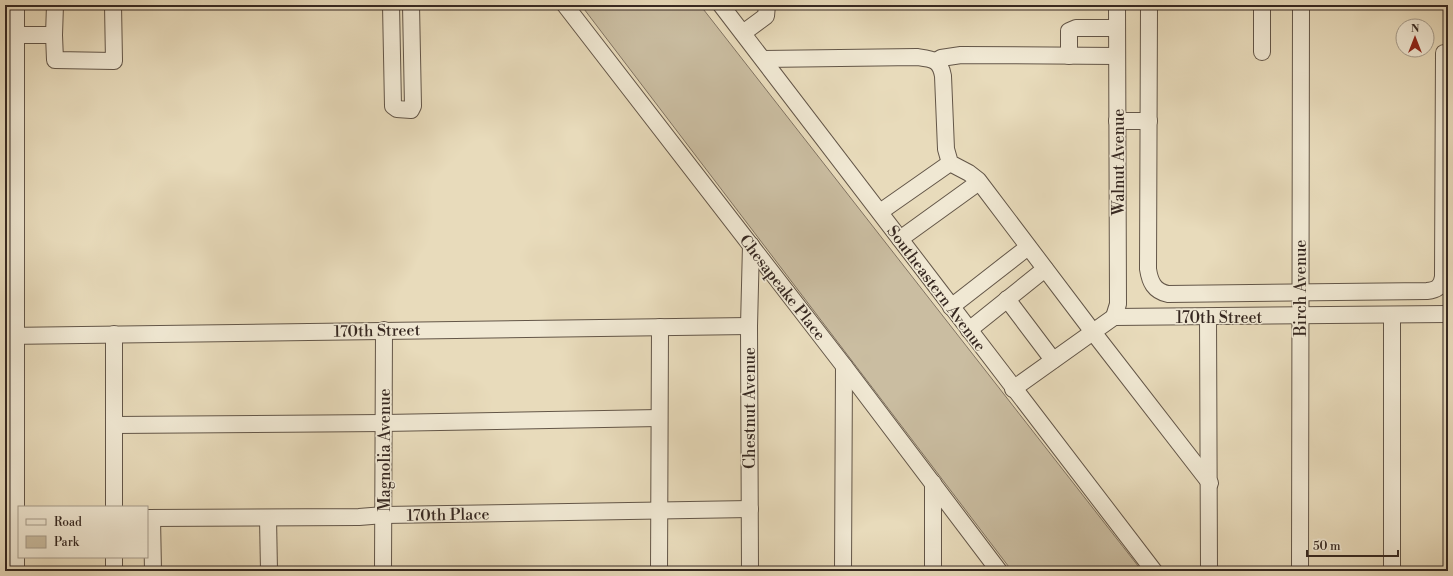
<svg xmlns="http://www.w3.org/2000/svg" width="1453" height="576" font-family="'Libre Bodoni',serif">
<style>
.green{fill:#cabda1;stroke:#807362}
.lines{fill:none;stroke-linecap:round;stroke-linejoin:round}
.minor-casing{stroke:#635648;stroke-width:18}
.minor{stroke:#f0e8d3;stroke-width:16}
.labels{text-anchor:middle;stroke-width:3;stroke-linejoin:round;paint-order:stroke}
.street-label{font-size:16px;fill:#372922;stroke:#f0e8d3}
</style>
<rect width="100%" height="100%" fill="#e8dbbb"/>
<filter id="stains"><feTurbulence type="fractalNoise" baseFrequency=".005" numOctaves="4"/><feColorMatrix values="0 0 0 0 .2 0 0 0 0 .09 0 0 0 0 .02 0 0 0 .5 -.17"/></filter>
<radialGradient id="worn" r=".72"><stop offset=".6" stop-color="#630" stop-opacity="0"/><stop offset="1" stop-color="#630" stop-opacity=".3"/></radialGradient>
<!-- green -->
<path class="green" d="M581 5H700L1142 571H1012Z"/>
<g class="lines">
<defs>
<g id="minor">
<path d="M16 5V571"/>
<path d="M391 5 393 106 397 109 411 110 413 106 411 5"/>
<path d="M565 5 844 366 999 571"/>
<path d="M721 5C866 193 1009 383 1154 571"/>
<path d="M1149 5 1148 269C1150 282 1154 291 1168 294L1427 291C1437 290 1441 287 1443 277L1444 53H1448"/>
<path d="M1262 5V52"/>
<path d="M743 33 766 16 767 5"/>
<path d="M16 35H54L55 60 114 61 113 5"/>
<path d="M54 35 55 5"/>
<path d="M1069 56V31L1076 28H1117"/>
<path d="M763 59 917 57C932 59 940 59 943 76L946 149 950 163 969 173 978 180 1093 332 1210 483"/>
<path d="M936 61 941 58 961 55 1117 56"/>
<path d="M1117 121H1149"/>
<path d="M880 212 950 163"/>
<path d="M900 239 979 182"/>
<path d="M1007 299 1053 360"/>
<path d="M951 307 1028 247"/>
<path d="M1392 315V571"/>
<path d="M1114 317 1118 304 1117 5"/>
<path d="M1208 317 1209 571"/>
<path d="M969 330 1045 269"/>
<path d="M5 336 749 326"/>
<path d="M1013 389 1114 317 1448 314"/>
<path d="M114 425 384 423 659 418"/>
<path d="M933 483V571"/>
<path d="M114 507V334"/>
<path d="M147 518 359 517 384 515 750 509"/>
<path d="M152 518 153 571"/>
<path d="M268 518 269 571"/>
<path d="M114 557V571"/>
<path d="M383 571 384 330"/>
<path d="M659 571 660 327"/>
<path d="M750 571 749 326 751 245"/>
<path d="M843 571 844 366"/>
<path d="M1300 571 1301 5"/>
</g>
</defs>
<!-- minor casing -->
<use href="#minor" class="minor-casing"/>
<!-- minor -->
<use href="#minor" class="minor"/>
</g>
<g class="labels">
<!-- street labels -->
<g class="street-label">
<text transform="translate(1118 162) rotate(-90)" y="6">Walnut Avenue</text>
<text transform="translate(783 287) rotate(52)" y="6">Chesapeake Place</text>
<text transform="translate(937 288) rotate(53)" y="6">Southeastern Avenue</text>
<text transform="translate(1300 288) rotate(-90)" y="6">Birch Avenue</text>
<text x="1219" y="323">170th Street</text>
<text transform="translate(377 330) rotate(-1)" y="6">170th Street</text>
<text transform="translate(749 408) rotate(-90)" y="6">Chestnut Avenue</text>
<text transform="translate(384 450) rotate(-90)" y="6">Magnolia Avenue</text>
<text transform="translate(448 514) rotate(-1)" y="6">170th Place</text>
</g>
</g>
<!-- margin -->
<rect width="1453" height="576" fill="none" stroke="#e8dbbb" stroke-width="20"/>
<rect x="6" y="6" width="1441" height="564" fill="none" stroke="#372922" stroke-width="2"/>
<rect x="10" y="10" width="1433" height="556" fill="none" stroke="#372922"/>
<!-- legend -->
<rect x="18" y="506" width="130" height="52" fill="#f0e8d3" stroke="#a69c8c"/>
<rect x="26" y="519" width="20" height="6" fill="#f0e8d3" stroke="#a69c8c"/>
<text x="54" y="526" font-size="12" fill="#372922">Road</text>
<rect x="26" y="536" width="20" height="12" fill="#cabda1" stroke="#a69c8c"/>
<text x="54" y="546" font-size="12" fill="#372922">Park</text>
<!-- north arrow -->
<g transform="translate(1415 38)"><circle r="19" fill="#f0e8d3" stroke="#a69c8c"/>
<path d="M0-3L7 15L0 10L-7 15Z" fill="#8f2418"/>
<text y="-6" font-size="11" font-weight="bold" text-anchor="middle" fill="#372922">N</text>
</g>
<!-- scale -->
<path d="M1307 550v6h91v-6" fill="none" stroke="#372922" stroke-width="2"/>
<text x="1313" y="550" font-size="12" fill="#372922" stroke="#f0e8d3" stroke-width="3" paint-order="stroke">50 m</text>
<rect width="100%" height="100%" filter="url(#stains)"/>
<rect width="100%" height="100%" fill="url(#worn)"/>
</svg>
